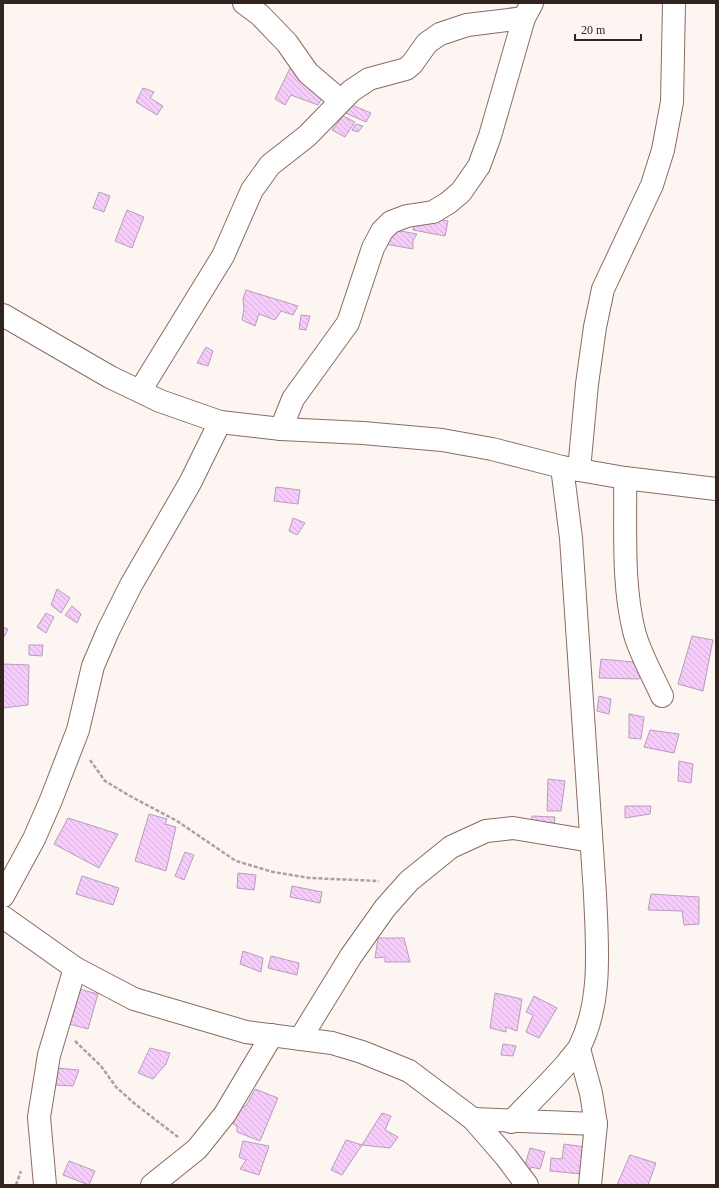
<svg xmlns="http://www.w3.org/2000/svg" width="719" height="1188" font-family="Georgia,serif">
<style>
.building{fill:url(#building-back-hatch);stroke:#b59fb8}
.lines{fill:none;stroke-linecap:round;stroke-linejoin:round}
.minor-casing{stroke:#8a6c61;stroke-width:24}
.path{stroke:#aba29e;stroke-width:2.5;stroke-dasharray:4 2;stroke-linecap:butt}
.minor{stroke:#fff;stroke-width:22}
</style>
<defs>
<pattern id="building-back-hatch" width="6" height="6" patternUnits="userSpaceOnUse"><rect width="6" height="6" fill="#f7ccfd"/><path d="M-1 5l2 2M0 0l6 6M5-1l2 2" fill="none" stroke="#d4afd8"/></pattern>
</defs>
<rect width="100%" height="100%" fill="#fcf5f2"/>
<!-- building -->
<g class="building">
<path d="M290 68 325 92 318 105 291 95 285 105 275 99Z"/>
<path d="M143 88 154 92 150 98 163 106 157 115 136 102Z"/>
<path d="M345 102 371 113 366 122 341 111Z"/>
<path d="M343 116 355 122 345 137 332 130Z"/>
<path d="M356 124 363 126 358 132 352 130Z"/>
<path d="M99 192 110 196 104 212 93 208Z"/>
<path d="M127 210 144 217 132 248 115 241Z"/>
<path d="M416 215 448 221 445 236 413 230Z"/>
<path d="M390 229 417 234 413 240V249L385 244Z"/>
<path d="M246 290 298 306 293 315 281 311 275 320 259 314 255 326 242 320 244 309 243 299Z"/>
<path d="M301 315 310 316 306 330 299 329Z"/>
<path d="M206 347 213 351 208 366 197 363Z"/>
<path d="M276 487 300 490 298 504 274 501Z"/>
<path d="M293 518 305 523 297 535 289 531Z"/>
<path d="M57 589 70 598 61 613 51 605Z"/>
<path d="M72 606 81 614 77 623 65 615Z"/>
<path d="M46 613 54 617 46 633 37 627Z"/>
<path d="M3 627 8 629 4 637H3Z"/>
<path d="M692 636 713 640 703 691 678 684Z"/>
<path d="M29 645H43L42 656 29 655Z"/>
<path d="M601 659 643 663 639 679 599 678Z"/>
<path d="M3 664 29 665 28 705 3 708Z"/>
<path d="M599 696 611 699 609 714 597 711Z"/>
<path d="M629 714 644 717 641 739 629 738Z"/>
<path d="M650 730 679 734 674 753 644 747Z"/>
<path d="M679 761 693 764 691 783 678 781Z"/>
<path d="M548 779 565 781 561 811H547Z"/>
<path d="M625 806H651L650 814 625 818Z"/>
<path d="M149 814 167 819 165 824 176 827 166 871 135 861Z"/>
<path d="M532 816 555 817 554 826 531 824Z"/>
<path d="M68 818 118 834 99 868 54 844Z"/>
<path d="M185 852 194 855 184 880 175 876Z"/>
<path d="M238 873 256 875 254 890 237 888Z"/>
<path d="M82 876 119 888 113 905 76 894Z"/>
<path d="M292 886 322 892 320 903 290 897Z"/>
<path d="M651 894 699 897V924L684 925 682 911 648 910Z"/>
<path d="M378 938H404L410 962H385V957L375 958Z"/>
<path d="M243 951 263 958 261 972 240 964Z"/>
<path d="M271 956 299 963 297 975 268 968Z"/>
<path d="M79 989 98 994 88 1029 69 1024Z"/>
<path d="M495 993 522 999 517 1031 506 1027V1032L490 1028Z"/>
<path d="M534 996 557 1008 539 1038 526 1032 533 1015 526 1012Z"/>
<path d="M503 1044 516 1046 513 1056 501 1055Z"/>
<path d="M150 1048 170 1053 166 1064 153 1079 138 1073Z"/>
<path d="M57 1068 79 1070 73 1086 55 1085Z"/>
<path d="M255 1089 278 1098 260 1141 237 1132V1126L233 1124 238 1106H246Z"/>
<path d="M382 1113 391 1116 385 1130 398 1137 390 1148 362 1145Z"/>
<path d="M346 1140 362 1145 342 1175 331 1170Z"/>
<path d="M243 1141 269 1146 259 1175 240 1169 246 1160 239 1157Z"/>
<path d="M564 1144 585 1147 582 1174 550 1171 551 1158 562 1159Z"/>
<path d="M530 1148 545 1152 540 1169 531 1167 530 1171 524 1169Z"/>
<path d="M630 1155 656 1163 648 1185H617Z"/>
<path d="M69 1161 95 1171 89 1185 63 1175Z"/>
</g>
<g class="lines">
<defs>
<g id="minor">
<path d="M244 3 260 15 287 43 308 73 341 101"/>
<path d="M3 315 110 377 160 401 220 422 281 429 363 433 442 440 492 449 562 467 625 478 716 489"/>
<path d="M140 391 223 256 252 190 270 165 307 136 351 91 369 79 406 69 412 64 427 43 440 34 467 25 524 18"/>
<path d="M281 429 293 399 348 323 373 248 382 231 391 222 407 216 433 212 448 203 461 192 479 166 490 136 524 18 532 3"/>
<path d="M579 470 587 384 595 327 603 289 652 185 663 150 672 102 674 3"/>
<path d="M625 478C626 529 622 582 634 631 639 652 653 676 662 696"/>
<path d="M3 896 34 839 51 800 78 730 93 666 108 631 131 585 190 483 220 422"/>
<path d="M3 917 75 968 134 999 246 1032 332 1043 362 1052 409 1071 473 1119 506 1157 527 1185"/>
<path d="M300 1039 351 956 385 908 409 881 451 847 486 831 513 828 591 841"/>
<path d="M579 1049 591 1093 596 1124 590 1185"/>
<path d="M473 1119 596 1124"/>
<path d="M511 1122C530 1102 550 1083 568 1062 571 1057 576 1053 579 1048 603 1001 597 944 595 894L571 538 562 467"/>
<path d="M45 1185 39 1117 49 1055 75 968"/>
<path d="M152 1185 197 1149 225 1114 272 1035"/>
</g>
</defs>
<!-- minor casing -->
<use href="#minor" class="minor-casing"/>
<!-- path -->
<g class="path">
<path d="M90 760 105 781 130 796 177 821 236 861 273 872 310 878 379 881"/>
<path d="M75 1041 101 1066 116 1087 135 1104 178 1137"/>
<path d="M16 1185 21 1171"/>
</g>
<!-- minor -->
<use href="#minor" class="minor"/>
</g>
<!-- border -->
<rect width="719" height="1188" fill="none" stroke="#31241f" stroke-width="8"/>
<!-- scale -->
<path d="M575 34v6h66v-6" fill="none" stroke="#31241f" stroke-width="2"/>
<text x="581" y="34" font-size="12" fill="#31241f" stroke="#fcf5f2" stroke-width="3" paint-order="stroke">20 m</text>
</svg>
